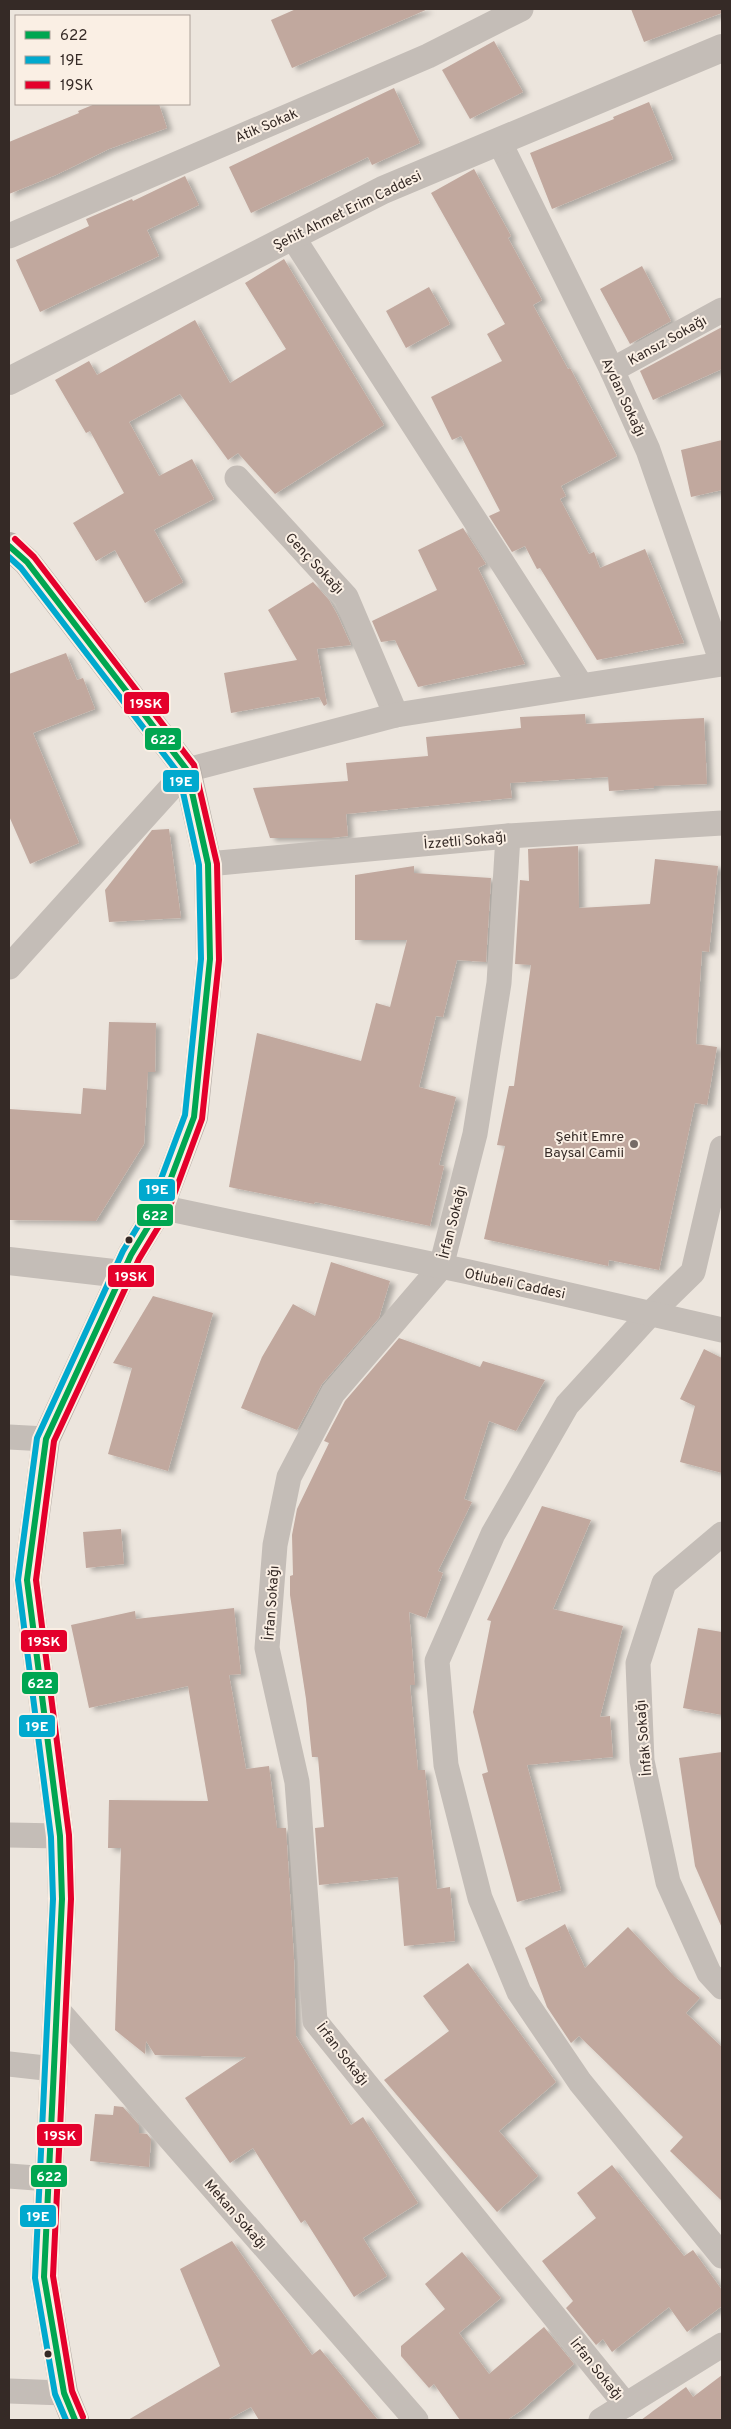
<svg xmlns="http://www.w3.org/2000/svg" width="731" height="2429" font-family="Overpass,sans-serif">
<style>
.building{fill:#c1a89e;filter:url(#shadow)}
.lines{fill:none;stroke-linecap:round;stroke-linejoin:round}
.minor{stroke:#c4bdb7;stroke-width:25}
.tertiary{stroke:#c4bdb7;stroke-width:28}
.secondary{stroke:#b5ada7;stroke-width:28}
.bus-1-casing{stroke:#faefe4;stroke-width:10}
.bus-2-casing{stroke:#faefe4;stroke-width:10}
.bus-3-casing{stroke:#faefe4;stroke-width:10}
.bus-1{stroke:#00a651;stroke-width:6}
.bus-2{stroke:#00a9ce;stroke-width:6}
.bus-3{stroke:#e4002b;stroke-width:6}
.poi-dot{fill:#756b66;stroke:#faefe4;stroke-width:2}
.bus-dot{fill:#352a26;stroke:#faefe4;stroke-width:2}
.labels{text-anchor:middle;stroke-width:4;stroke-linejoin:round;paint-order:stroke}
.street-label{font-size:14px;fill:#352a26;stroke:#faefe4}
.poi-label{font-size:14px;fill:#352a26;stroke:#faefe4;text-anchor:end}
.line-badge{stroke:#faefe4;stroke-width:2}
.badge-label{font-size:14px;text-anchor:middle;font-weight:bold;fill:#fff}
</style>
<defs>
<filter id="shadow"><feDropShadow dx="5.5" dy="3" stdDeviation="2.5" flood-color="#0004"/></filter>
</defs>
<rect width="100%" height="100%" fill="#ece5dd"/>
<!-- building -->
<g class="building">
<path d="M296 9H428L292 68 271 20Z"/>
<path d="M631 9H722V13L644 42Z"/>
<path d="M494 41 523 92 470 119 442 70Z"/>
<path d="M394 88 420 143 372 165 368 157 251 213 229 167Z"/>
<path d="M649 102 673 159 552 209 530 153 614 119 613 117Z"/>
<path d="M95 104H159L167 128 109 149 56 175 9 194V142L79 113 78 111Z"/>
<path d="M474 169 511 236 508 238 542 300 533 305 568 369 570 368 617 456 561 486 566 496 560 499 589 554 594 552 600 568 645 549 684 643 597 660 540 568 537 569 525 546 512 552 489 516 500 511 461 436 452 440 431 397 502 361 487 334 505 324 431 193Z"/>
<path d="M185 176 199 205 147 230 159 256 40 312 16 260 89 226 86 219 132 199 133 201Z"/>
<path d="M284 259 384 425 275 494 238 453 228 460 180 394 129 422 159 476 192 459 214 499 154 530 183 582 145 603 115 550 96 561 73 523 124 493 90 431 86 433 55 380 89 361 97 375 195 320 230 383 286 349 245 283Z"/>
<path d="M642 266 671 321 630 344 600 289Z"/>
<path d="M429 287 450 324 406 348 386 311Z"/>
<path d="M722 327V369L653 400 640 371Z"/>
<path d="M722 440V490L691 497 681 450Z"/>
<path d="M463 528 486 564 478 568 525 664 418 687 395 640 381 642 372 621 437 590 418 550Z"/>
<path d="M313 582 329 600 337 614 351 645 317 649 327 704 324 706 319 697 231 713 224 673 297 660 268 610Z"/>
<path d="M66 653 77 680 83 678 95 709 33 733 79 843 30 864 9 816V674Z"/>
<path d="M585 714 586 724 704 718 707 784 654 786V788L609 791 608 777 510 783 512 798 346 814 348 836 331 838H270L253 788 348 781 346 763 428 756 426 737 521 728 520 717Z"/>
<path d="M169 829 181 918 109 922 105 890 152 830Z"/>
<path d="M578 846 579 908 650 904 655 859 718 866 709 952 702 951 696 1044 717 1047 707 1105 695 1103 659 1270 609 1260 608 1266 484 1239 505 1146 497 1145 509 1086H514L531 965 515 964 520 880 529 881 528 849Z"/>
<path d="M414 866V873L491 878 486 962 457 960 443 1017 436 1016 419 1087 456 1097 439 1165 444 1166 430 1226 315 1202 314 1204 229 1187 257 1033 361 1061 376 1003 390 1007 407 940H355V875Z"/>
<path d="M109 1022 156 1023 155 1072H148L144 1144 96 1221 9 1220V1109L81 1114 83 1088 106 1090Z"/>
<path d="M331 1262 390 1281 379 1318 322 1384 297 1430 241 1408 262 1357 293 1304 315 1316Z"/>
<path d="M153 1296 213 1313 168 1471 108 1454 132 1368 113 1363Z"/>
<path d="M399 1338 480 1367 483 1361 545 1380 516 1431 489 1421 464 1499 472 1502 438 1571 443 1573 426 1618 409 1612 415 1685H410L418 1770H425L437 1889 450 1887 455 1941 404 1946 398 1877 319 1885 315 1828 324 1827 318 1757H312L306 1699 290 1595V1576L293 1575 292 1535 297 1509 329 1443 324 1441 345 1401Z"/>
<path d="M704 1349 722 1358V1473L680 1462 695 1406 680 1399Z"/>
<path d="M542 1506 591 1520 553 1609 623 1626 600 1717 610 1716 613 1757 527 1765 561 1890 517 1902 482 1774 488 1772 473 1712 491 1621 487 1620Z"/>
<path d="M121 1529 124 1564 86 1568 83 1532Z"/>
<path d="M234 1608 241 1674 229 1675 246 1769 269 1766 277 1828H286L294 1959 296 2036 351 2125 363 2117 418 2203 363 2238 387 2276 354 2297 305 2220 301 2223 253 2148 230 2163 185 2098 246 2057 155 2055 146 2041 145 2054 115 2030 121 1848H108L109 1800 208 1801 188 1686 89 1708 71 1625 135 1611 136 1619Z"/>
<path d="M698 1628 722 1632V1715L683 1708Z"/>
<path d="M722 1752V1928L695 1866 679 1758Z"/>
<path d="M565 1924 585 1968 628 1927 675 1977 700 1998 686 2013 722 2047V2201L670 2151 683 2137 579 2036 571 2043 547 2007 525 1948Z"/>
<path d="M468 1963 556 2082 499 2131 538 2176 497 2212 384 2080 449 2031 423 1996Z"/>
<path d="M114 2106 123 2107 139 2125V2133L147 2134 151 2139 149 2167 90 2161 95 2114 113 2115Z"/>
<path d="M612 2165 684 2256 693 2250 722 2290V2306L687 2332 669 2307 612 2352 603 2339 596 2345 566 2308 573 2301 542 2261 596 2218 577 2193Z"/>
<path d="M232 2241 312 2355 320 2349 378 2420H259L251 2407 227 2420H128L220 2366 180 2269Z"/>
<path d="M462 2252 501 2298 459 2333 489 2374 544 2327 574 2364 522 2410 507 2420H460L434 2384 429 2388 401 2356V2346L445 2309 425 2284Z"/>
<path d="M722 2375V2420H641L686 2387 693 2397Z"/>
</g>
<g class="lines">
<!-- minor -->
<g class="minor">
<path d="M499 141 612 370 648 450 722 663"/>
<path d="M9 236 428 56 521 9"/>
<path d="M292 236 581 685"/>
<path d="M612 370 722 310"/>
<path d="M237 478 346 597 396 715"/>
<path d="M508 836 499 983 475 1134 441 1267 333 1393 289 1477 275 1545 267 1648 297 1782 315 2021 626 2405"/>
<path d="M208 864 508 836 722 823"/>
<path d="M9 967 187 770 396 715 722 664"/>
<path d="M722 1148 693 1272 651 1313 567 1405 493 1534 437 1661 446 1765 480 1898 519 1992 580 2082 722 2256"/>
<path d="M160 1207 469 1272 722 1330"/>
<path d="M9 1437 46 1439"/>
<path d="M722 1534 664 1583 638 1663 642 1761 668 1882 709 1973 722 1987"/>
<path d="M9 1835 60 1836"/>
<path d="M56 2008 416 2420"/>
<path d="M9 2064 54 2069"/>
<path d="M9 2176 49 2179"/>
<path d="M9 2391 64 2393"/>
<path d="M601 2420 722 2345"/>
</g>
<!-- tertiary -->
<g class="tertiary">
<path d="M9 381 383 190 722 48"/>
<path d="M9 1261 122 1274"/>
</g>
<!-- secondary -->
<path class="secondary" d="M9 546 27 562 187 770 208 864 210 959 194 1117 160 1207 131 1255 46 1439 27 1580 60 1836 62 1899 44 2277 64 2393 75 2420"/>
<defs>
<path id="bus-1" d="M9 546 27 562 187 770 208 864 210 959 194 1117 160 1207 131 1255 46 1439 27 1580 60 1836 62 1899 44 2277 64 2393 75 2420"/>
<path id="bus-2" d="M9 557 21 568 179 774 199 865 201 959 185 1115 152 1203 123 1251 37 1438 18 1580 51 1837 53 1899 35 2278 55 2394 66 2420"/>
<path id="bus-3" d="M15 539 34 557 194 765 217 864 219 960 202 1119 168 1211 139 1259 54 1441 36 1580 69 1835 71 1899 53 2276 72 2391 83 2417"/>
</defs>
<!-- bus-1 casing -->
<use href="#bus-1" class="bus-1-casing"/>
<!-- bus-2 casing -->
<use href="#bus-2" class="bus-2-casing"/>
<!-- bus-3 casing -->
<use href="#bus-3" class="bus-3-casing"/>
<!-- bus-1 -->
<use href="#bus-1" class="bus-1"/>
<!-- bus-2 -->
<use href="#bus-2" class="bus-2"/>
<!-- bus-3 -->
<use href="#bus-3" class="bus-3"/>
</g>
<!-- markers -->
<circle class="poi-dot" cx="634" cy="1144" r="5"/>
<g class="bus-dot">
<circle cx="129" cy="1240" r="4.5"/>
<circle cx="48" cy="2354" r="4.5"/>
</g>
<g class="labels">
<!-- street labels -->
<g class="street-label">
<text transform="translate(266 125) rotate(-23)" y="5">Atik Sokak</text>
<text transform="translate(347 210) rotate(-26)" y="5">Şehit Ahmet Erim Caddesi</text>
<text transform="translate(667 340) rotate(-29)" y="5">Kansız Sokağı</text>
<text transform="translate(624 397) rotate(65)" y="5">Aydan Sokağı</text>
<text transform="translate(315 563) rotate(47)" y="5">Genç Sokağı</text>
<text transform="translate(465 840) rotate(-5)" y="5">İzzetli Sokağı</text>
<text transform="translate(452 1222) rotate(-76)" y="5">İrfan Sokağı</text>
<text transform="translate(515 1283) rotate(12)" y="5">Otlubeli Caddesi</text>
<text transform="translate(271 1603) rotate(-86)" y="5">İrfan Sokağı</text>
<text transform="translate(643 1738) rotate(-95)" y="5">İnfak Sokağı</text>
<text transform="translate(343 2054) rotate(52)" y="5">İrfan Sokağı</text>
<text transform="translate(236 2214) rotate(49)" y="5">Mekan Sokağı</text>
<text transform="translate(597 2369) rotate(51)" y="5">İrfan Sokağı</text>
</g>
<!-- poi labels -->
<g class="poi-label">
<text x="624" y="1141">Şehit Emre<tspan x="624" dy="16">Baysal Camii</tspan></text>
</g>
</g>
<g class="line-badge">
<rect x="123" y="691" width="47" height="24" rx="5" fill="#e4002b"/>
<rect x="144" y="727" width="38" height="24" rx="5" fill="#00a651"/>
<rect x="162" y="769" width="38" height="24" rx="5" fill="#00a9ce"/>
<rect x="138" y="1178" width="38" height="24" rx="5" fill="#00a9ce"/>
<rect x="136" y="1203" width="38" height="24" rx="5" fill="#00a651"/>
<rect x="107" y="1264" width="48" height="24" rx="5" fill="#e4002b"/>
<rect x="20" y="1629" width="48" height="24" rx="5" fill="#e4002b"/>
<rect x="21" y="1671" width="38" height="24" rx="5" fill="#00a651"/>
<rect x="18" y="1714" width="38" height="24" rx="5" fill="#00a9ce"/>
<rect x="36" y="2123" width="47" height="24" rx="5" fill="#e4002b"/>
<rect x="30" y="2164" width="38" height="24" rx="5" fill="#00a651"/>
<rect x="19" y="2204" width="38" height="24" rx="5" fill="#00a9ce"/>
</g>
<g class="badge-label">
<text x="146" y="708">19SK</text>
<text x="163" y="744">622</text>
<text x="181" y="786">19E</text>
<text x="157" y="1194">19E</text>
<text x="155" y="1220">622</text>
<text x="131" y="1281">19SK</text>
<text x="44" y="1646">19SK</text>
<text x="40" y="1688">622</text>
<text x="37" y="1731">19E</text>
<text x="60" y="2140">19SK</text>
<text x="49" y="2181">622</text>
<text x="38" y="2221">19E</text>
</g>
<!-- border -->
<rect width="731" height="2429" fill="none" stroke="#352a26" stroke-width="20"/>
<!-- legend -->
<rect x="15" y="15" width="175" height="90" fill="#faefe4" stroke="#aba098"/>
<rect x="25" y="31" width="25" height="8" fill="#00a651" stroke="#aba098"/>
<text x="60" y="40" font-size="15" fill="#352a26">622</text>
<rect x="25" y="56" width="25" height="8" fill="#00a9ce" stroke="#aba098"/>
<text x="60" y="65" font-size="15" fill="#352a26">19E</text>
<rect x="25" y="81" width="25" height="8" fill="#e4002b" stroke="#aba098"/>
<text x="60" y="90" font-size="15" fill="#352a26">19SK</text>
</svg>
